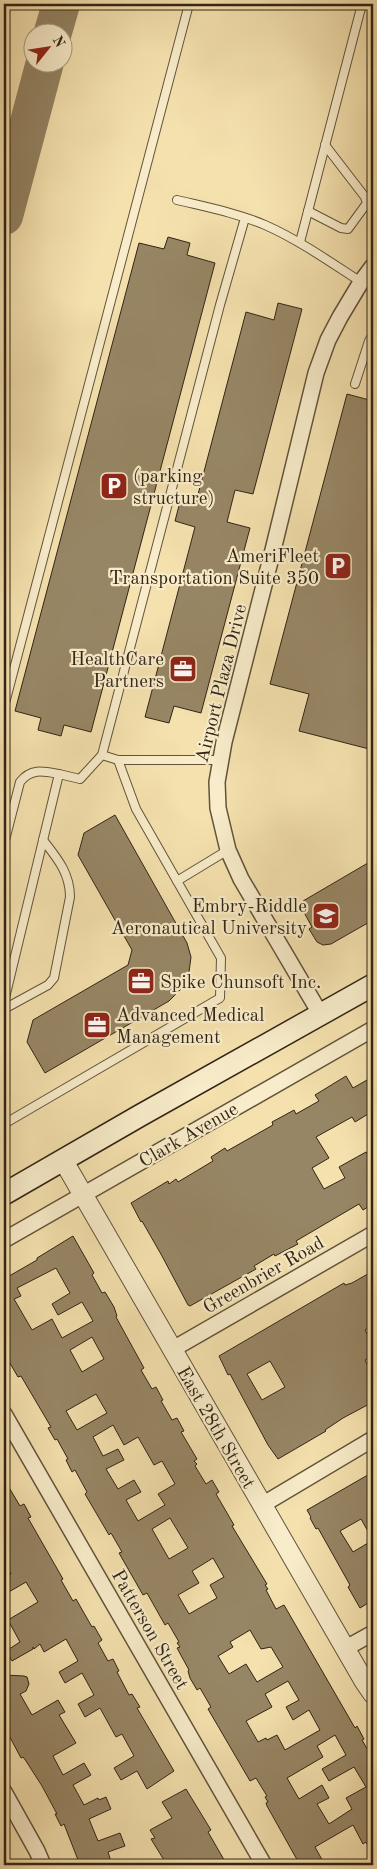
<svg xmlns="http://www.w3.org/2000/svg" width="377" height="1869" font-family="'Old Standard TT',serif">
<style>
.lines{fill:none;stroke-linecap:round;stroke-linejoin:round}
.taxiway{stroke:#938262;stroke-width:38}
.building{fill:#978665;stroke:#322415;fill-rule:evenodd}
.service-casing{stroke:#62533b;stroke-width:10}
.minor-casing{stroke:#62533b;stroke-width:18}
.tertiary-casing{stroke:#62533b;stroke-width:21}
.secondary-casing{stroke:#322415;stroke-width:24}
.service{stroke:#f8ecca;stroke-width:8}
.minor{stroke:#f8ecca;stroke-width:15}
.tertiary{stroke:#f8ecca;stroke-width:19}
.secondary{stroke:#f8ecca;stroke-width:21}
.labels{text-anchor:middle;stroke-width:4.5;stroke-linejoin:round;paint-order:stroke}
.poi-label{font-size:19px;fill:#322415;stroke:#f8ecca;text-anchor:start}
.street-label{font-size:19px;fill:#322415;stroke:#f8ecca}
</style>
<rect width="100%" height="100%" fill="#f4e1ae"/>
<filter id="stains"><feTurbulence type="fractalNoise" baseFrequency=".004" numOctaves="4"/><feColorMatrix values="0 0 0 0 .2 0 0 0 0 .09 0 0 0 0 .02 0 0 0 .5 -.17"/></filter>
<radialGradient id="worn" r=".72"><stop offset=".6" stop-color="#630" stop-opacity="0"/><stop offset="1" stop-color="#630" stop-opacity=".3"/></radialGradient>
<g class="lines">
<!-- taxiway -->
<g class="taxiway">
<path d="M53 32 61 4"/>
<path d="M4 216 45 62"/>
</g>
</g>
<!-- building -->
<g class="building">
<path d="M168 237 190 243 187 255 215 263 91 732 64 725 61 736 38 730 41 718 15 711 139 243 164 249Z"/>
<path d="M278 303 302 309 253 494 235 490 227 522 250 528 201 713 174 706 169 723 145 717 195 527 175 521 181 498 196 502 246 312 274 320Z"/>
<path d="M347 394 373 401V750L299 731 309 694 270 684Z"/>
<path d="M115 815 187 943 191 957 189 972 181 989 169 1001 45 1073 27 1042 33 1020 128 965 132 950 78 855 84 833Z"/>
<path d="M373 860V920L331 944 323 945 317 942 309 929 312 927 301 907 303 901Z"/>
<path d="M346 1076 353 1088 367 1080 373 1091V1111L355 1122 352 1117 316 1137 329 1158 312 1168 324 1189 345 1178 339 1167 366 1152 373 1164V1204L363 1210 359 1204 296 1241 298 1244 275 1256 274 1254 254 1266 256 1269 190 1306 188 1305 162 1256 142 1221 141 1222 131 1203 168 1181 169 1184 176 1179 178 1182 213 1161 211 1157 225 1148 227 1151 273 1125 272 1122 285 1115 294 1110 296 1114 319 1101 315 1095Z"/>
<path d="M73 1236 94 1273 92 1275 102 1293 105 1292 114 1307 117 1316 116 1317 144 1368 141 1370 152 1389 156 1387 163 1400 161 1401 172 1420 177 1418 184 1431 181 1432 197 1459 194 1461 197 1464 195 1466 206 1484 212 1480 219 1492 216 1494 234 1525 232 1526 267 1584 265 1585 268 1589 266 1590 276 1609 284 1605 355 1728 357 1726 364 1739 362 1740 373 1759V1855L366 1842 363 1844 353 1825 315 1847 325 1865H300L267 1806 266 1803 268 1802 265 1797 267 1796 256 1778 250 1781 208 1709 211 1707 200 1688 197 1690 190 1678 188 1671 189 1670 177 1648 180 1647 177 1643 179 1642 168 1623 165 1625 147 1593 143 1595 119 1553 122 1552 111 1533 109 1535 85 1494 87 1492 75 1470 72 1472 66 1460 68 1459 57 1439 55 1440 48 1428 51 1427 21 1376 18 1377 4 1353V1279L37 1260V1258ZM56 1268 70 1293 52 1304 58 1315 82 1302 93 1321 62 1338 52 1319 32 1330 14 1299 21 1296 17 1288ZM92 1337 104 1359 82 1372 70 1350ZM96 1394 107 1413 77 1430 66 1411ZM113 1425 124 1445 138 1437 154 1465 162 1461 175 1484 158 1494 165 1505 138 1521 126 1500 141 1492 134 1480 118 1489 106 1469 124 1460 118 1449 103 1456 93 1437ZM170 1518 188 1548 169 1559 152 1529ZM213 1558 224 1577 210 1585 217 1598 189 1614 178 1595 199 1583 192 1571ZM250 1630 261 1649 271 1647 283 1667 257 1682 246 1664 229 1674 218 1656 233 1647 230 1642ZM288 1681 299 1700 286 1707 293 1720 309 1710 320 1730 285 1750 277 1735 267 1740 266 1738 258 1742 246 1721 272 1707 265 1694ZM335 1735 346 1755 322 1769 329 1781 354 1767 366 1787 346 1798 352 1809 329 1824 317 1804 329 1798 322 1785 299 1799 287 1778 323 1757 317 1746Z"/>
<path d="M373 1271V1325L365 1330 373 1344V1355L365 1360 373 1375V1402L343 1418 325 1430 326 1431 278 1459 268 1445 230 1374 228 1375 219 1356 344 1283 345 1285 352 1283ZM270 1361 285 1387 262 1400 247 1374Z"/>
<path d="M373 1472V1560L367 1564 373 1575V1600L360 1608 348 1587 350 1585 318 1528 316 1529 310 1518 311 1517 307 1510ZM361 1519 373 1540 353 1552 340 1531Z"/>
<path d="M4 1479 20 1506 24 1504 31 1517 28 1518 63 1579 61 1580 73 1601 76 1599 92 1627 94 1626 102 1640 98 1643 108 1661 113 1659 119 1671 117 1672 129 1695 132 1694 140 1707 137 1708 174 1771 147 1789 137 1771 121 1780 114 1768 134 1756 122 1734 116 1737 100 1708 85 1717 78 1704 94 1695 82 1673 65 1683 59 1672 78 1661 66 1639 44 1652 40 1644 34 1649 33 1647V1649L12 1661 6 1651 20 1642 8 1620 38 1602 26 1582 7 1593 4 1587V1578L11 1574 4 1562Z"/>
<path d="M4 1675 24 1676 27 1677 29 1684 26 1691 20 1694 32 1715 58 1700 65 1712 59 1715 76 1743 53 1756 63 1775 84 1763 91 1775 73 1785 84 1805 98 1798 99 1800 106 1797 111 1809 89 1819 98 1841 120 1833 125 1846 108 1852 112 1865H80L64 1824 61 1826 55 1814H57L42 1786 26 1761 23 1757 21 1758 4 1726Z"/>
<path d="M186 1789 211 1830 208 1832 227 1865H167L151 1839 155 1838 150 1830 172 1818 162 1802Z"/>
</g>
<g class="lines">
<defs>
<g id="service">
<path d="M177 200C206 207 237 213 265 225 299 240 330 262 361 282"/>
<path d="M308 211 341 228 348 229 367 203 365 197 325 145"/>
<path d="M300 242 362 4"/>
<path d="M355 384 369 341 373 334"/>
<path d="M4 707 189 4"/>
<path d="M102 755 118 760H220"/>
<path d="M4 844 20 782C31 768 43 771 59 774"/>
<path d="M177 881 228 850"/>
<path d="M4 1002 59 774 80 779 102 755 220 305 245 218"/>
<path d="M4 1009 48 985 54 978 70 897C70 873 57 858 43 840"/>
<path d="M4 1124 220 998 221 958 136 809 118 760"/>
</g>
<g id="minor">
<path d="M321 1015 241 879 228 850 218 808 217 782 224 742 274 546 316 373 328 340 340 317 361 282 373 266"/>
<path d="M4 1240 373 1029"/>
<path d="M173 1349 373 1234"/>
<path d="M4 1414 264 1865"/>
<path d="M262 1505 373 1439"/>
<path d="M346 1648 373 1633"/>
<path d="M4 1792 37 1851 43 1865"/>
</g>
<path id="tertiary" d="M63 1160 364 1681 373 1694"/>
<path id="secondary" d="M4 1194 141 1115 373 985"/>
</defs>
<!-- service casing -->
<use href="#service" class="service-casing"/>
<!-- minor casing -->
<use href="#minor" class="minor-casing"/>
<!-- tertiary casing -->
<use href="#tertiary" class="tertiary-casing"/>
<!-- secondary casing -->
<use href="#secondary" class="secondary-casing"/>
<!-- service -->
<use href="#service" class="service"/>
<!-- minor -->
<use href="#minor" class="minor"/>
<!-- tertiary -->
<use href="#tertiary" class="tertiary"/>
<!-- secondary -->
<use href="#secondary" class="secondary"/>
</g>
<!-- icons -->
<defs>
<symbol id="parking-square" viewBox="-11 -11 22 22"><rect x="-9" y="-9" width="18" height="18" rx="4" fill="#8f2418" stroke="#f8ecca"/><path d="M-3.5-5.5H1a3.5 3.5 0 0 1 0 7H-1V5.5H-3.5ZM-1-3.4V-.6H.8a1.4 1.4 0 0 0 0-2.8Z" fill="#fff"/></symbol>
<symbol id="office-square" viewBox="-11 -11 22 22"><rect x="-9" y="-9" width="18" height="18" rx="4" fill="#8f2418" stroke="#f8ecca"/><path d="M-6-3h4V-5.5h4V-3h4V5H-6ZM-1-4.5V-3h2v-1.5ZM-6 0V1H6V0Z" fill="#fff"/></symbol>
<symbol id="university-square" viewBox="-11 -11 22 22"><rect x="-9" y="-9" width="18" height="18" rx="4" fill="#8f2418" stroke="#f8ecca"/><path d="M0-5L7-2L0 1L-7-2ZM-4 1L0 2.5L4 1V4Q0 6-4 4Z" fill="#fff"/></symbol>
</defs>
<g fill-rule="evenodd">
<use href="#parking-square" x="98" y="470" width="32" height="32"/>
<use href="#parking-square" x="322" y="550" width="32" height="32"/>
<use href="#office-square" x="167" y="653" width="32" height="32"/>
<use href="#university-square" x="310" y="900" width="32" height="32"/>
<use href="#office-square" x="125" y="965" width="32" height="32"/>
<use href="#office-square" x="81" y="1009" width="32" height="32"/>
</g>
<g class="labels">
<!-- poi labels -->
<g class="poi-label">
<text x="133" y="482">(parking<tspan x="133" dy="22">structure)</tspan></text>
<text x="319" y="562" text-anchor="end">AmeriFleet<tspan x="319" dy="22">Transportation Suite 350</tspan></text>
<text x="164" y="665" text-anchor="end">HealthCare<tspan x="164" dy="22">Partners</tspan></text>
<text x="307" y="912" text-anchor="end">Embry-Riddle<tspan x="307" dy="22">Aeronautical University</tspan></text>
<text x="160" y="988">Spike Chunsoft Inc.</text>
<text x="116" y="1021">Advanced Medical<tspan x="116" dy="22">Management</tspan></text>
</g>
<!-- street labels -->
<g class="street-label">
<text transform="translate(220 683) rotate(-76)" y="7">Airport Plaza Drive</text>
<text transform="translate(188 1134) rotate(-30)" y="7">Clark Avenue</text>
<text transform="translate(263 1274) rotate(-30)" y="7">Greenbrier Road</text>
<text transform="translate(217 1427) rotate(60)" y="7">East 28th Street</text>
<text transform="translate(151 1629) rotate(60)" y="7">Patterson Street</text>
</g>
</g>
<!-- margin -->
<rect width="377" height="1869" fill="none" stroke="#f4e1ae" stroke-width="20"/>
<rect x="5" y="5" width="367" height="1859" fill="none" stroke="#322415" stroke-width="2.5"/>
<rect x="10" y="10" width="357" height="1849" fill="none" stroke="#322415"/>
<!-- north arrow -->
<g transform="translate(48 48) rotate(60)"><circle r="24" fill="#f8ecca" stroke="#a99c82"/>
<path d="M0-4L9 19L0 12L-9 19Z" fill="#8f2418"/>
<text y="-8" font-size="14" font-weight="bold" text-anchor="middle" fill="#322415">N</text>
</g>
<rect width="100%" height="100%" filter="url(#stains)"/>
<rect width="100%" height="100%" fill="url(#worn)"/>
</svg>
